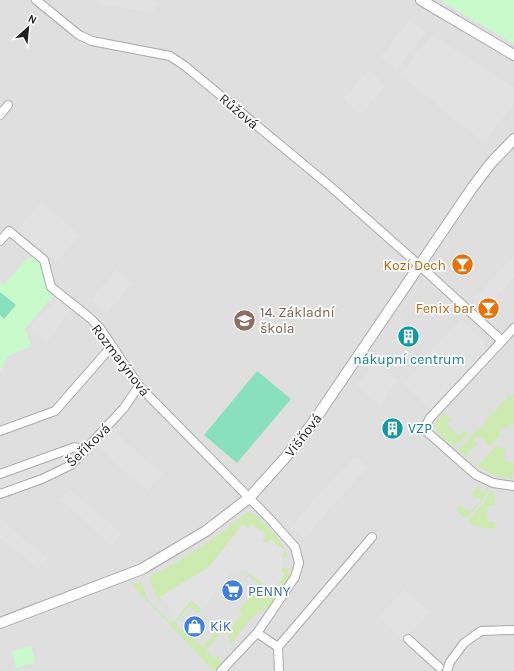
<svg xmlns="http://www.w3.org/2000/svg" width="514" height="671" font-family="Karla,sans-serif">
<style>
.residential{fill:#e0dfdf}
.grass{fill:#cdebb0}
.park{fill:#c8facc}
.pitch{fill:#88e0be}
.parking{fill:#e2e2e2}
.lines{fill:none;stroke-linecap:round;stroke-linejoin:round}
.minor-casing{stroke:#a9a9a9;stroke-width:10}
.tertiary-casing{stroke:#a9a9a9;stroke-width:12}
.minor{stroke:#fff;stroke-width:8}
.tertiary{stroke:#fff;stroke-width:10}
.labels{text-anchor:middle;stroke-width:3.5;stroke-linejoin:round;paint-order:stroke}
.street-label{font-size:14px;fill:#222;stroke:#fff}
.food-label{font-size:14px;fill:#c56008;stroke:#fff;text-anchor:end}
.education-label{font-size:14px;fill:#785e54;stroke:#fff;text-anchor:start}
.culture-label{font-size:14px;fill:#0d838f;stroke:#fff}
.shop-label{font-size:14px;fill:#366cbe;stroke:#fff;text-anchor:start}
</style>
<rect width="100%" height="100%" fill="#f2efe9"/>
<!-- residential -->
<path class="residential" d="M0 0H440L514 44V671H0Z"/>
<!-- grass -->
<g class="grass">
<path d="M514 394V424H512L506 429 503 427 499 432 501 435 490 447 484 439H482L480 437H476L474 441 477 444 466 456 459 451 460 448 479 427 482 429 486 424 484 422 494 411 495 412 498 409 497 408 508 396 510 398Z"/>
<path d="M444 413 452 419 447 424 459 436 464 430 468 433 455 446 444 439 435 427 437 421Z"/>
<path d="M497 445 499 446V448L502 449V447L506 448 504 460 514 463 513 479 495 476 478 467V465Z"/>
<path d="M480 485 481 486 479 490 484 493 486 488 488 490 480 504 466 519H465L456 510 461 505 470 512 481 500 471 494Z"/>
<path d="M491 490 494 492 495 505 487 506 488 522H495L496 529 495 530 476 526 469 522V520L482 505Z"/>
<path d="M246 513H252L257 516C267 527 286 543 288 558H285L281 556 285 551C263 543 264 545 253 524L248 529 243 524 209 567 160 597 164 601 162 602 156 597 149 577C184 560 216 538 246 513Z"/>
<path d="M282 568H289L288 574 291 573 286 584 268 608C253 611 240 634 230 645 226 631 235 624 243 613L239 610 260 585 244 571 245 570 264 585Z"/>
<path d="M141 582 149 601 172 624 191 600 202 609 198 613 189 606 175 624 203 647 217 630 221 632 206 651 215 659 219 654 221 664 214 671 132 585Z"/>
</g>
<!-- park -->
<g class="park">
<path d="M440 0H514V44Z"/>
<path d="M35 256 43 267 53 296 25 329 32 346 8 356 0 371V282L4 285 25 260Z"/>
<path d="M31 646 35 663 16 668 12 651Z"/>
</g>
<!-- pitch -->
<g class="pitch">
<path d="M0 292 16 305 4 319 0 315Z"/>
<path d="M257 371 291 399 237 463 204 435Z"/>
</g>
<!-- parking -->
<g class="parking">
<path d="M95 0H153L158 4 152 12 100 5Z"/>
<path d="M410 19 426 32 397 70 380 57Z"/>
<path d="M432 35 514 87V103L484 143 400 75Z"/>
<path d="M368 70 386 85 361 114 343 99Z"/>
<path d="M41 202 80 235 58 262 18 230Z"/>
<path d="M514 255V278L485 308 474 298Z"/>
<path d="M116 269 132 283 107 313 91 300Z"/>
<path d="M58 296 73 308 46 342 30 328Z"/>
<path d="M461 319 485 341 483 343 488 348 431 410 402 384Z"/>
<path d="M376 362 398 381 386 391 389 395 380 406 356 384Z"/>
<path d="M113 430 163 474 148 491 97 447Z"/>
<path d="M64 448 70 463 0 490V471Z"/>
<path d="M355 456 368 468 303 539 290 527Z"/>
<path d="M69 489 122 534 112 545 60 500Z"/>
<path d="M0 519 48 558 38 569 0 538Z"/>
<path d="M243 524 248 528 252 524 266 535 262 541 267 544 271 539 285 551 281 556 284 564 280 570 285 573 274 592 245 570 244 571 241 569 238 573 234 570 202 609 191 600 174 622 169 616 174 611 159 597 209 567Z"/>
<path d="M404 589 430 612 402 640 378 617Z"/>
</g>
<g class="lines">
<defs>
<g id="minor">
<path d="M36 0 79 35 92 41 170 56 185 66 331 187 419 265 502 341"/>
<path d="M0 115 8 105"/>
<path d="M0 241 9 231 44 260 51 287 90 318 100 328 139 386 270 519 295 547 299 563 295 577 257 633 221 671"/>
<path d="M514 328 430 418 425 427 426 431 476 475 493 483 514 486"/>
<path d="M0 431 55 411 111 347"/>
<path d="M0 474 75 447 84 452"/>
<path d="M0 494 42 479 71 465 124 408 139 386"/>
<path d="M257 633 278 647"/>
<path d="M408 639 439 667"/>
<path d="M279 671 278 647 372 537"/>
<path d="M447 671 450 662 464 643 481 631 514 630"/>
</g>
<g id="tertiary">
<path d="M421 0 514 55"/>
<path d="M0 623 142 569 206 531 249 498 285 458 312 424 472 188 491 163 514 139"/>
</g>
</defs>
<!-- minor casing -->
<use href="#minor" class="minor-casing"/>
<!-- tertiary casing -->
<use href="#tertiary" class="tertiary-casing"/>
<!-- minor -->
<use href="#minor" class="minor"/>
<!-- tertiary -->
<use href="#tertiary" class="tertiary"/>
</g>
<!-- icons -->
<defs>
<symbol id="bar-disc" viewBox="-11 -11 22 22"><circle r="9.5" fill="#e8710a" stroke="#fff"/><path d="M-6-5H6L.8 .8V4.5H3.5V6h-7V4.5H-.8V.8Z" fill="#fff"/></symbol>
<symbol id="school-disc" viewBox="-11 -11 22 22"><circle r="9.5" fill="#8d6e63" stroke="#fff"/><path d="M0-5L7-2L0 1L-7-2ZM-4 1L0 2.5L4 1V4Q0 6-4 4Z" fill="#fff"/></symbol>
<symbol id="building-disc" viewBox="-11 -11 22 22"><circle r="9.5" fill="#0f9aa8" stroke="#fff"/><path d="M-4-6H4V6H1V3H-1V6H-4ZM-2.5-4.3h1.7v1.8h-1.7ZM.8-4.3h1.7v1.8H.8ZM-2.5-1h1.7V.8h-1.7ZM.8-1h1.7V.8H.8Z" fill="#fff"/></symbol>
<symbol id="supermarket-disc" viewBox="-11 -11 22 22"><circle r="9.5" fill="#3f7fe0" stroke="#fff"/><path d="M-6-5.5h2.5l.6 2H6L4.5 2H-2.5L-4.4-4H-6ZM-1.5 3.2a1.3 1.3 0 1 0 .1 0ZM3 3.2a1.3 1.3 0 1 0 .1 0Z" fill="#fff"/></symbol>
<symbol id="shop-disc" viewBox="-11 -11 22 22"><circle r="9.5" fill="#3f7fe0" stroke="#fff"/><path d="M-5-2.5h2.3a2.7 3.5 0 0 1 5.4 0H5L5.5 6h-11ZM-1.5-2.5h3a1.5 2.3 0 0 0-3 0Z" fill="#fff"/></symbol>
</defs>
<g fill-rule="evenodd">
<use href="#bar-disc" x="450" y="252" width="25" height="25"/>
<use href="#bar-disc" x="476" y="296" width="25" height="25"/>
<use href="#school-disc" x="232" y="308" width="25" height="25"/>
<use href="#building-disc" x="396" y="324" width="25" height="25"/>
<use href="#building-disc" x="380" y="416" width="25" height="25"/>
<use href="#supermarket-disc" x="220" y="578" width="25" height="25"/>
<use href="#shop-disc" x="182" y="614" width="25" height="25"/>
</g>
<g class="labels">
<!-- street labels -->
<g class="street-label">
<text transform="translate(239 111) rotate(40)" y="5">Růžová</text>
<text transform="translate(121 360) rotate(53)" y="5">Rozmarýnová</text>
<text transform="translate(303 435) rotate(-52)" y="5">Višňová</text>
<text transform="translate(88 445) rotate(-44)" y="5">Šeříková</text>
</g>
<!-- food labels -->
<g class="food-label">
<text x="446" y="270">Kozí Dech</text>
<text x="474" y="313">Fenix bar</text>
</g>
<!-- education labels -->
<g class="education-label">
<text x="260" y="317">14. Základní<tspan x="260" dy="16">škola</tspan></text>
</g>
<!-- culture labels -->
<g class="culture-label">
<text x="409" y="364">nákupní centrum</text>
<text x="408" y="433" text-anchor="start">VZP</text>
</g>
<!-- shop labels -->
<g class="shop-label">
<text x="248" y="596">PENNY</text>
<text x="210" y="631">KiK</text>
</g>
</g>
<!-- north arrow -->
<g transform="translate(28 28) rotate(27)" stroke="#ffffff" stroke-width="3" paint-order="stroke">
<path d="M0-3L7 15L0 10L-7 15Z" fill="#222222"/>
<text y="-6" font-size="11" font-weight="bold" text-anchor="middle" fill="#222222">N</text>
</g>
</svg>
